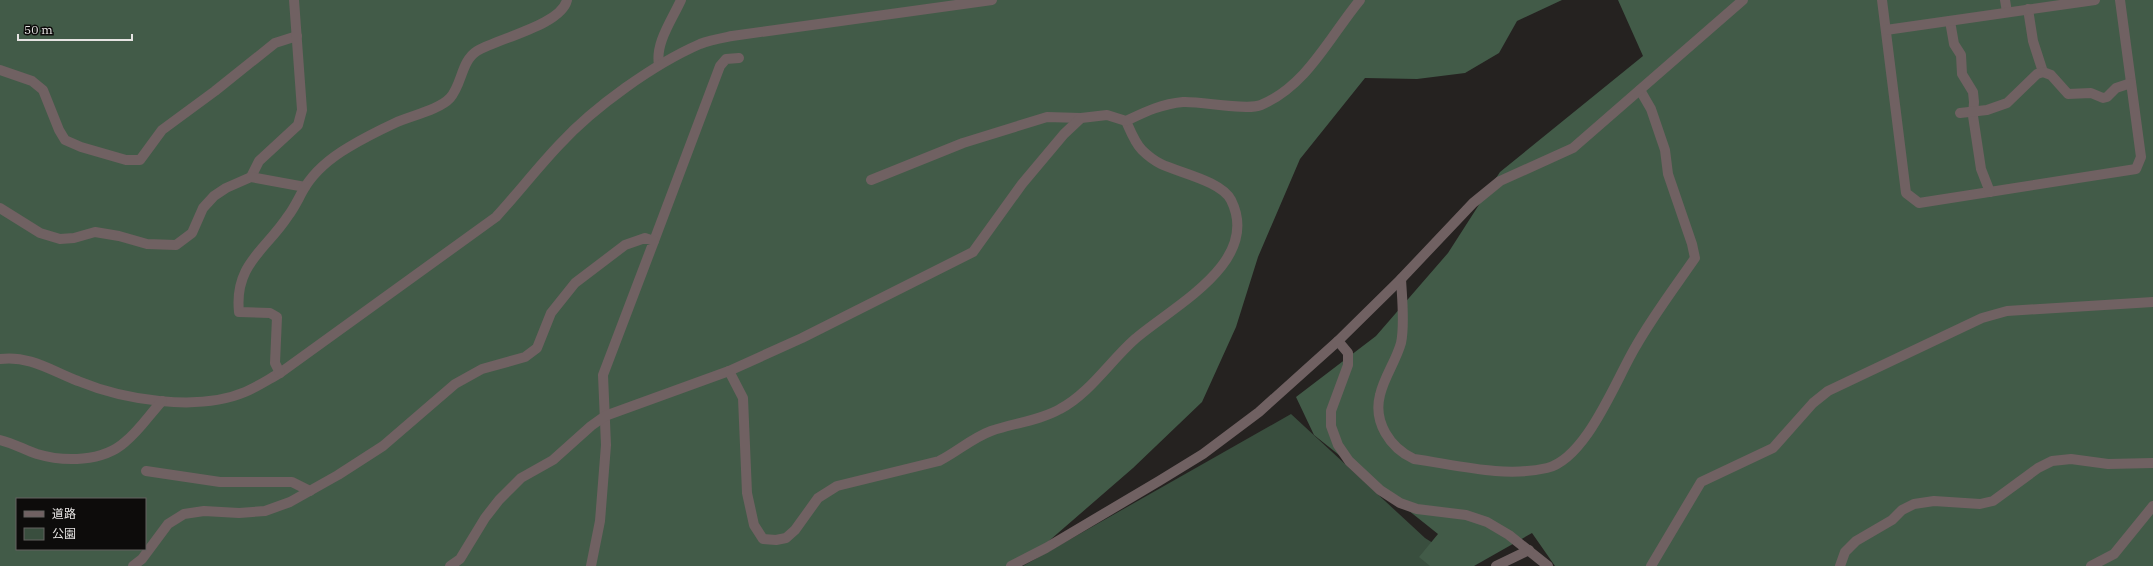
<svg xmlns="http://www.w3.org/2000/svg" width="2153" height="566" font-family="'IBM Plex Serif','Noto Sans JP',serif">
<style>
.green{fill:#394e3e}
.forest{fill:#425b48;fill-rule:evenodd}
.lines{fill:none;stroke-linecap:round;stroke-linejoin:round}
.minor{stroke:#706162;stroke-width:10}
</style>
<rect width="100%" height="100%" fill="#252220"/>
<!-- green -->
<path class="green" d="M1291 414 1425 538 1469 566H1023Z"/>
<!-- forest -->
<g class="forest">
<path d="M0 0H1562L1517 21 1499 53 1465 73 1417 79 1365 78 1300 159 1258 257 1236 327 1202 402 1133 468 1020 566H0ZM17 499H145V549H17Z"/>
<path d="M1618 0H2153V566H1555L1532 533 1474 566H1430L1419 557 1438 534 1314 435 1296 397 1376 336 1448 253 1500 172 1643 56Z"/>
</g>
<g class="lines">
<!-- minor -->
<g class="minor">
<path d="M1882 0 1906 193 1919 203 2136 169 2141 157 2120 0"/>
<path d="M2005 0 2007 12"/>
<path d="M2028 9 2033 41 2043 72"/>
<path d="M1950 21 1954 44 1961 55 1962 74 1973 92 1974 102 1973 116 1981 169 1990 192"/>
<path d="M1886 30 2095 0"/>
<path d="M659 65C655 43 672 20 681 0"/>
<path d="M0 70 32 81 43 90 59 130 65 140 81 147 126 160H140L162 130 215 91 275 43 297 36"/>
<path d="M1960 113 1987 110 2007 103 2037 74 2043 72 2051 75 2068 94 2091 93 2103 98 2107 97 2116 88 2131 83"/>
<path d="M251 177 259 161 298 125 302 110 294 0"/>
<path d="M871 180 963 143 1047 117 1081 118"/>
<path d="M0 208 40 233 60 239 74 238 95 232 119 236 147 244 176 245 192 233 203 208 214 196 226 188 251 177 305 187"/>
<path d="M654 241 720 66 726 59 739 58"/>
<path d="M1401 279C1402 298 1405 325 1401 343 1396 361 1384 377 1380 395 1373 422 1390 448 1414 459 1457 465 1504 478 1547 468 1587 458 1616 379 1636 346 1653 316 1675 287 1695 258L1692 244 1668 174 1665 150 1651 109 1640 90"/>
<path d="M1338 341 1348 353V365L1331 411V426L1338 445 1349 461 1380 490 1400 503 1417 509 1466 515 1487 522 1509 535 1548 566"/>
<path d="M0 359C29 355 52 371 78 381 124 400 198 412 245 392 257 387 269 379 280 373L496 217C518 193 538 167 560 144 594 107 654 64 700 44 710 40 722 38 732 36L992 0"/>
<path d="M729 371 743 398 747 493 754 525 763 539 776 540 786 538 795 530 818 498 837 486 939 461C957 452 972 438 991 431 1013 423 1039 421 1060 409 1090 393 1110 361 1135 339 1173 306 1262 262 1231 200 1221 181 1180 173 1161 164 1155 161 1147 155 1142 150 1135 143 1130 130 1126 121"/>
<path d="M280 373 275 363 277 317 270 313 239 312C234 264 266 250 288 216 295 207 299 197 305 187 315 171 332 157 349 147 364 138 380 130 395 123 410 116 439 110 450 98 462 85 461 61 477 51 499 38 561 25 567 0"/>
<path d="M0 440C13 443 25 450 37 454 64 462 103 462 125 442 139 431 150 414 162 401"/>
<path d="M146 471 220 482H292L310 491"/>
<path d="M133 566 142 559 168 524 184 514 204 511 239 513 265 511 290 502 338 475 383 446 455 384 482 369 525 357 537 348 551 313 575 283 625 245 645 238 654 241 603 375 606 445 600 521 591 566"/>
<path d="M450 566 460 559 485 518 499 500 521 478 553 460 591 426 605 416 729 371 802 338 973 252 1022 184 1064 134 1081 118 1107 115 1126 121C1145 112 1161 104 1183 102 1201 101 1246 111 1261 105 1307 86 1330 36 1360 0"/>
<path d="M1011 566 1046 548 1159 481 1203 454 1259 412 1338 341 1401 279 1473 203 1500 181 1573 148 1743 0"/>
<path d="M1496 566 1529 550"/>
<path d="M1651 566 1701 482 1773 448 1813 403 1828 391 1982 318 2007 311 2153 302"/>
<path d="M1840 566 1845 552 1856 541 1892 520 1902 510 1914 504 1934 501 1980 504 1993 501 2038 468 2052 461 2071 459 2108 464 2153 463"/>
<path d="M2091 566 2114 554 2153 506"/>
</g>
</g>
<!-- legend -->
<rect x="16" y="498" width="130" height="52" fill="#0d0c0b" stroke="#646261"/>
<rect x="24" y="511" width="20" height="6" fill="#706162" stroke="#646261"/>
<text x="52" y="518" font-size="12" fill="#e6e4e3">道路</text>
<rect x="24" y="528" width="20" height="12" fill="#394e3e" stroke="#646261"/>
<text x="52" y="538" font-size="12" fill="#e6e4e3">公園</text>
<!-- scale -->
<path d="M18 34v6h114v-6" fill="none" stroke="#e6e4e3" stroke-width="2"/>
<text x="24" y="34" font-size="12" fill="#e6e4e3" stroke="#0d0c0b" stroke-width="3" paint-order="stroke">50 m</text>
</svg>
